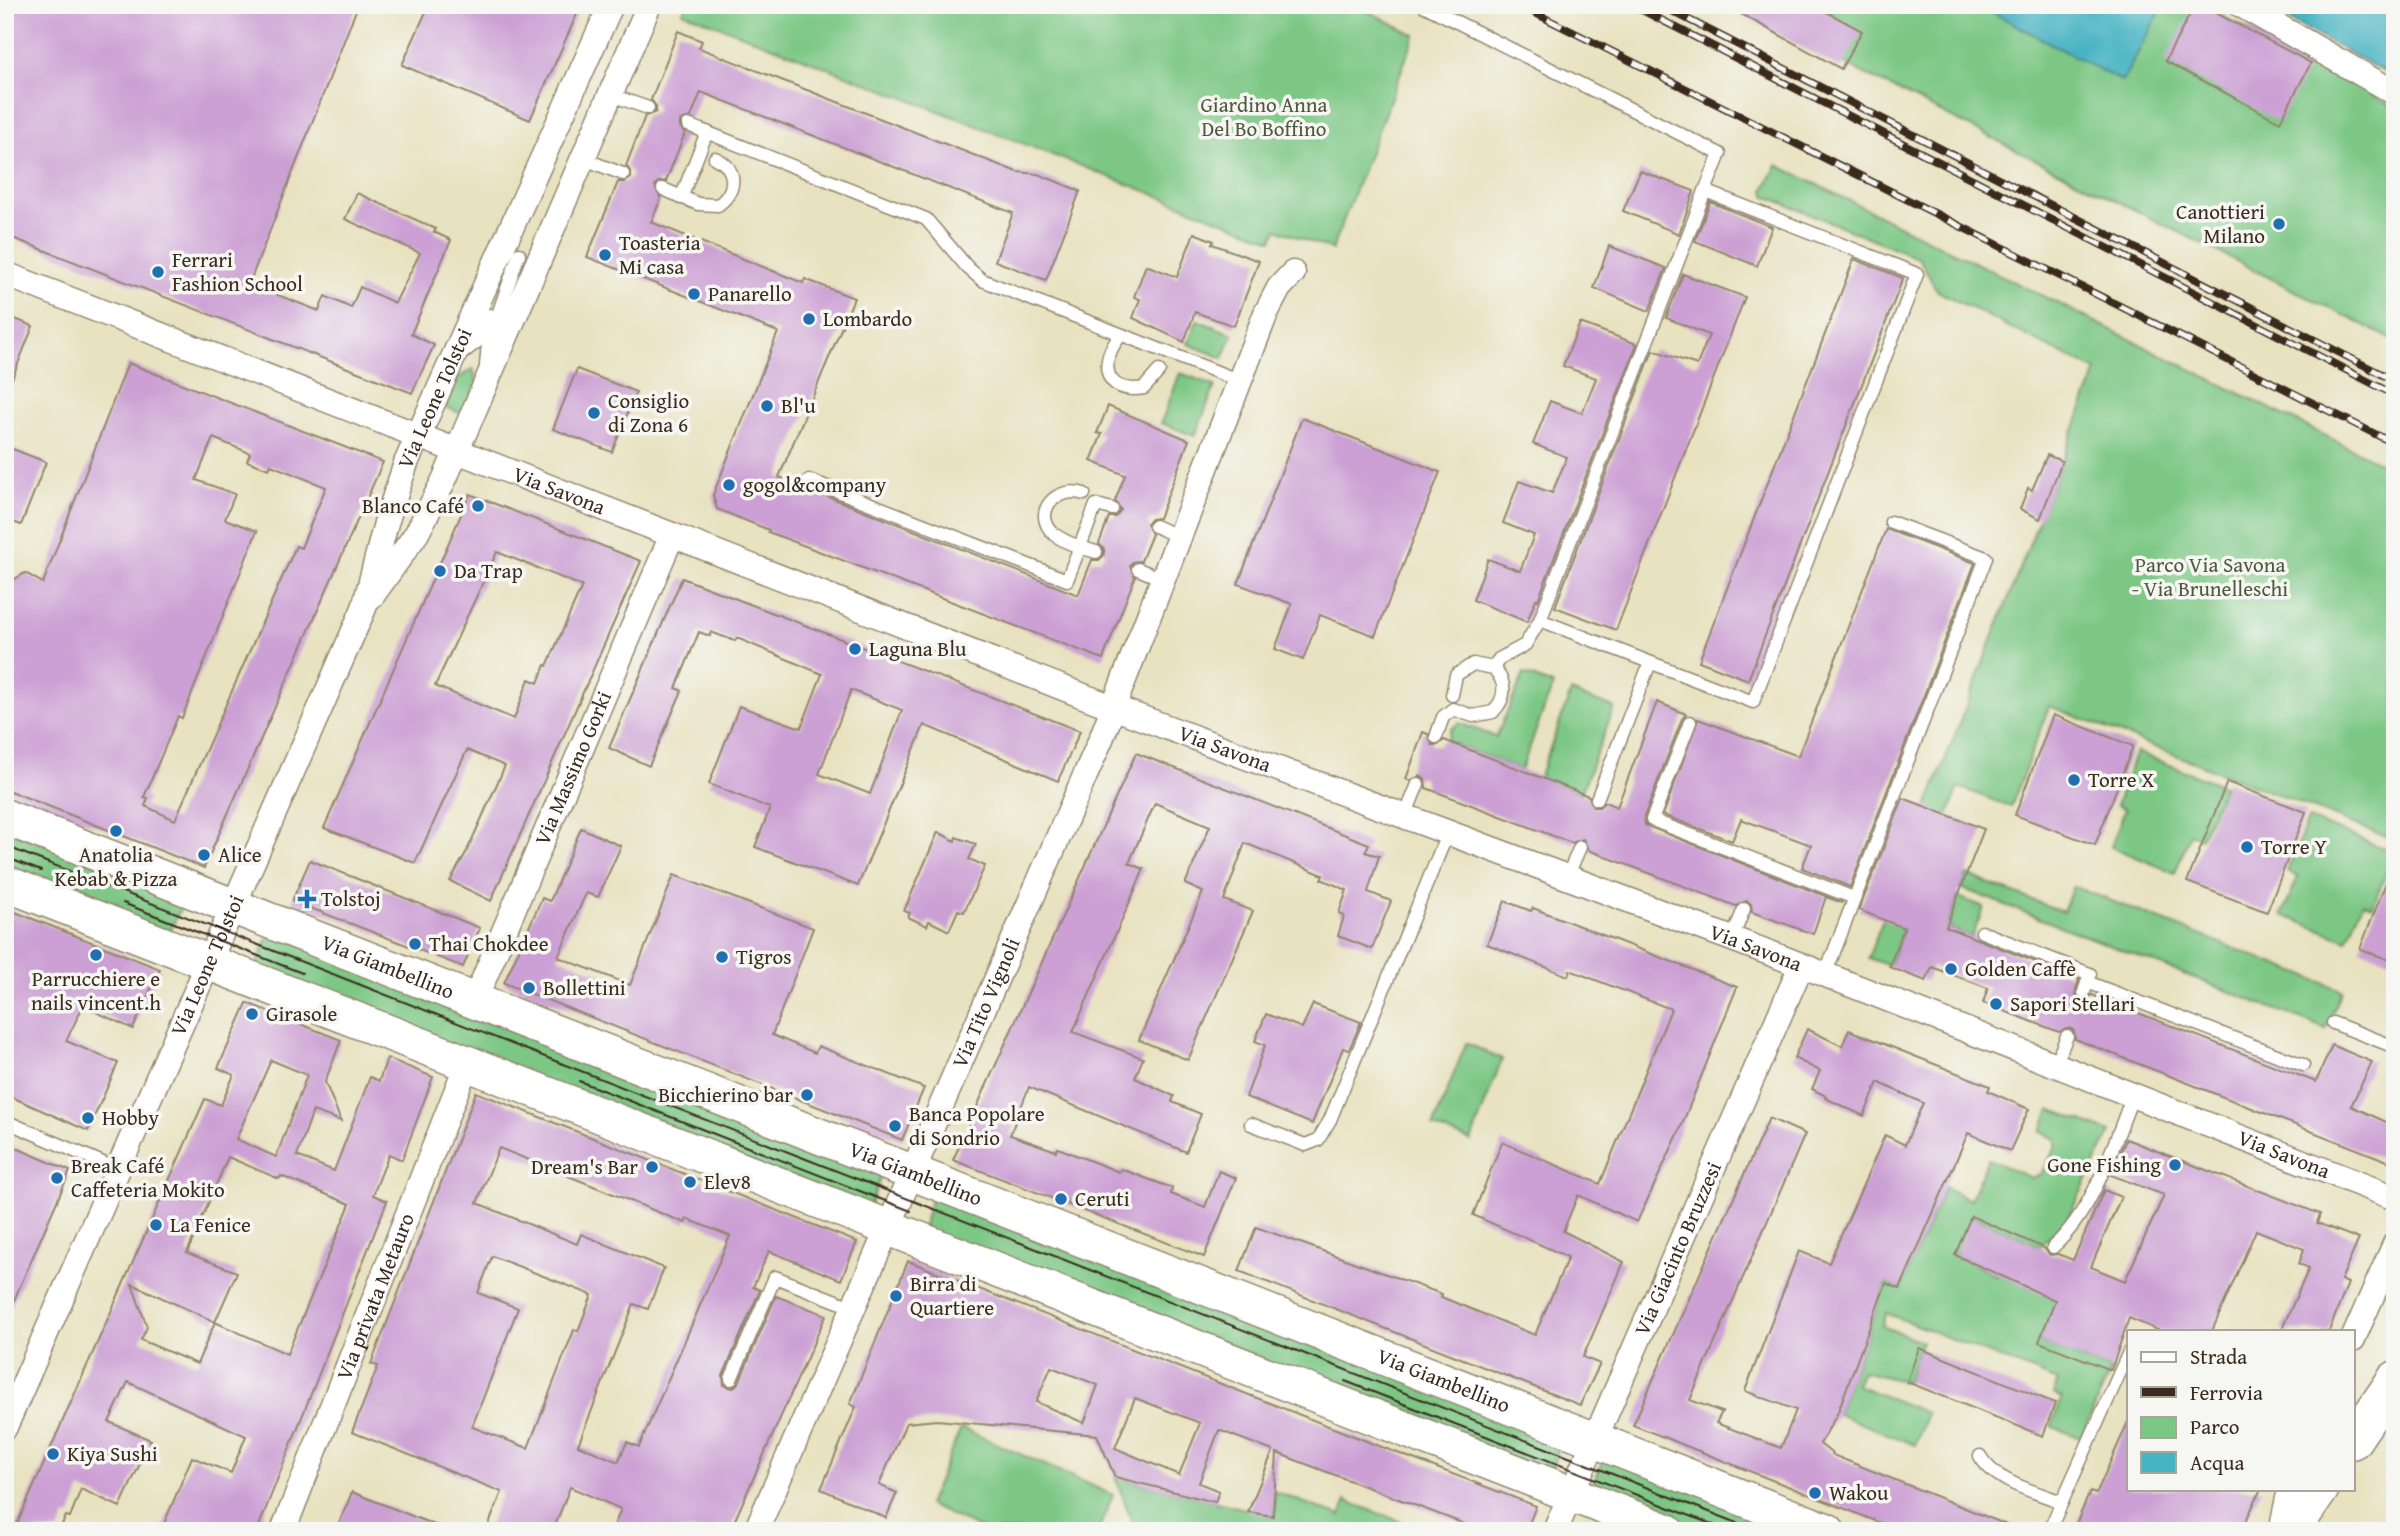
<svg xmlns="http://www.w3.org/2000/svg" width="2400" height="1536" font-family="'Gentium Book Plus',serif">
<style>
.green{fill:#7cc784;stroke:#5c7851;stroke-width:2}
.water{fill:#47b4c3;stroke:#416f70;stroke-width:2}
.building{fill:#cca0d4;fill-rule:evenodd}
.lines{fill:none;stroke-linecap:round;stroke-linejoin:round}
.lane-casing{stroke:#92866f;stroke-width:15}
.street-casing{stroke:#92866f;stroke-width:27}
.secondary-casing{stroke:#92866f;stroke-width:38}
.lane{stroke:#fff;stroke-width:12}
.street{stroke:#fff;stroke-width:24}
.secondary{stroke:#fff;stroke-width:35}
.tram{stroke:#3b2a1e;stroke-width:2}
.rail-casing{stroke:#3b2a1e;stroke-width:8}
.rail{stroke:#f6f6f2;stroke-width:5;stroke-dasharray:16;stroke-linecap:butt}
.poi-dot{fill:#1f6fb2;stroke:#f6f6f2;stroke-width:2.5}
.labels{text-anchor:middle;stroke-width:7;stroke-linejoin:round;paint-order:stroke}
.park-label{font-size:21px;fill:#4e593d;stroke:#f6f6f2}
.poi-label{font-size:21px;fill:#3b2a1e;stroke:#f6f6f2;text-anchor:start}
.street-label{font-size:21px;fill:#3b2a1e;stroke:#f6f6f2}
</style>
<rect width="100%" height="100%" fill="#f6f6f2"/>
<filter id="ink" filterUnits="userSpaceOnUse"><feTurbulence type="fractalNoise" baseFrequency=".0143" numOctaves="2"/><feDisplacementMap in="SourceGraphic" scale="14" xChannelSelector="R" yChannelSelector="G"/><feConvolveMatrix kernelMatrix="1 2 1 2 8 2 1 2 1" color-interpolation-filters="sRGB"/></filter>
<filter id="wash" filterUnits="userSpaceOnUse"><feTurbulence type="fractalNoise" baseFrequency=".00686" numOctaves="4" result="noise"/><feDisplacementMap in="SourceGraphic" scale="28" xChannelSelector="R" yChannelSelector="G"/><feGaussianBlur stdDeviation="1.57" result="paint"/><feColorMatrix in="noise" values="0 0 0 0 0 0 0 0 0 0 0 0 0 0 0 0 0 1.4 0 .05"/><feComposite in="paint" operator="in"/></filter>
<g filter="url(#wash)">
<rect width="100%" height="100%" fill="#e8e2c0"/>
<!-- green -->
<g class="green">
<path d="M686 5H1356L1415 35 1332 250 1277 229 1272 240 683 12Z"/>
<path d="M1728 5H2201L2395 107V341Z"/>
<path d="M1777 165 2395 470V511L2386 528 2395 533V840L2049 706 2011 807 1959 787 1889 966 1868 958 2097 371 1937 291 1919 258 1766 196 1764 190Z"/>
<path d="M1197 320 1233 334 1223 358 1188 344Z"/>
<path d="M473 369 477 382 465 415 445 407 458 378Z"/>
<path d="M1180 373 1215 386 1195 436 1161 423Z"/>
<path d="M1524 674 1553 685 1521 770 1447 741 1451 729 1459 723 1496 737Z"/>
<path d="M1571 692 1614 708 1581 793 1539 778Z"/>
<path d="M2136 752 2224 786 2201 838 2190 834 2175 873 2111 847 2125 809 2116 805Z"/>
<path d="M2308 819 2394 852 2373 906 2363 903 2347 940 2282 915 2298 877 2287 872Z"/>
<path d="M5 829 185 898 169 934 5 870Z"/>
<path d="M1967 875 2063 912 2073 886 2342 990 2326 1029 1961 888Z"/>
<path d="M1958 897 1984 907 1972 937 1946 927Z"/>
<path d="M270 933 881 1176 868 1210 255 968Z"/>
<path d="M1466 1043 1502 1059 1471 1141 1433 1127Z"/>
<path d="M2050 1109 2111 1132 2067 1220 2039 1246 1976 1218 1955 1255 1997 1276 2000 1269 2027 1287 2058 1297 2039 1342 2111 1370 2081 1438 2051 1426 2062 1398 2053 1394 2058 1381 1886 1313 1882 1326 1921 1341 1907 1382 1862 1371 1856 1385 1927 1413 1915 1445 1837 1414 1886 1283 1900 1289 1945 1187 1970 1200 1988 1159 2031 1178 2041 1174 2056 1146V1139L2041 1132Z"/>
<path d="M932 1196 1563 1435 1548 1479 922 1230Z"/>
<path d="M961 1428 1113 1495 1098 1531H986L928 1505Z"/>
<path d="M1607 1453 1800 1531H1679L1588 1495Z"/>
<path d="M1115 1477 1273 1516 1275 1492 1340 1516 1346 1501 1426 1531H1243L1214 1525 1212 1531H1136Z"/>
</g>
<!-- water -->
<g class="water">
<path d="M1979 5H2143L2159 14 2122 82Z"/>
<path d="M2262 5H2375L2395 16V78Z"/>
</g>
<g id="blocks">
<!-- building -->
<g class="building">
<path d="M5 5H358L249 284 319 311 325 296 351 308 360 287 395 303 420 253 345 219 357 193 436 229 434 232 451 240 411 334 434 345 412 393 5 235Z"/>
<path d="M429 5H581L530 120 402 65Z"/>
<path d="M1725 5H1814L1862 31 1841 69Z"/>
<path d="M2195 5H2201L2311 63 2280 122 2165 61Z"/>
<path d="M678 31 702 41 699 48 1017 172 1038 174 1080 191 1046 280 995 261 1013 213 701 92 691 117 680 121V127L685 133 666 181 658 182 655 186 661 199 651 222 803 283 805 279 854 298 779 477 806 488 1078 595 1092 560H1099L1104 555V549L1099 544 1109 517H1115L1121 510 1115 501 1125 475 1091 461 1102 434 1097 433 1108 406 1189 440 1159 518 1151 519 1147 523 1152 534 1141 561 1133 562 1130 566 1135 577 1103 659 768 532 769 530 717 509 713 495 778 332 587 257 618 182H625L631 178V172L626 166 645 116 656 112V106L651 100Z"/>
<path d="M1640 171 1694 191 1679 234 1623 211Z"/>
<path d="M1710 202 1772 227 1757 266 1695 241Z"/>
<path d="M1194 233 1214 241 1212 244 1259 261 1234 326 1195 312 1184 342 1133 318 1140 299 1134 297 1146 265 1177 277Z"/>
<path d="M1609 246 1666 268 1649 311 1594 288Z"/>
<path d="M1854 259 1903 278 1748 680 1699 661Z"/>
<path d="M1683 274 1745 297 1616 630 1555 607 1653 350 1697 365 1709 335 1666 318Z"/>
<path d="M5 315 33 326 6 394H5Z"/>
<path d="M1580 323 1637 344 1538 600 1536 599 1527 622 1473 600 1488 559 1520 571 1534 535 1503 523 1519 481 1552 493 1567 457 1533 444 1550 401 1582 413 1596 378 1563 366Z"/>
<path d="M128 363 383 462 204 868 5 789V585L25 573 43 583ZM213 438 250 453 247 461 269 469 271 465 326 487 301 548 296 546 175 820 145 806 148 798 144 797 178 716 182 718 257 531 225 519 235 494 196 480Z"/>
<path d="M577 369 636 392 612 452 553 429Z"/>
<path d="M1302 418 1440 472 1375 636 1320 615 1303 660 1275 649 1292 604 1238 584Z"/>
<path d="M5 446 46 462 21 525 5 519Z"/>
<path d="M2047 455 2062 461 2040 519 2020 509 2028 488 2032 490Z"/>
<path d="M470 494 641 561 491 901 450 881 467 851 505 766 467 750 415 863 324 828ZM497 552 582 586 547 666 545 665 538 683 529 679 514 719 435 686Z"/>
<path d="M1886 529 1975 563 1850 887 1802 868 1811 845 1741 819 1732 841 1663 815 1698 719 1798 756Z"/>
<path d="M682 578 1080 731 1058 781 924 725 858 886 755 847 770 808 709 784 739 706 801 728 822 674 737 638 735 641 711 632 710 636 699 632 676 688 682 691 649 766 609 748ZM851 690 902 710 870 794 819 774Z"/>
<path d="M1657 702 1686 714 1682 719 1644 817 1645 825 1843 903 1826 897 1813 934 1752 912 1751 904 1747 901 1736 906 1588 850 1583 839 1572 843 1426 788 1425 779 1421 776 1410 781 1406 779 1423 732 1428 734 1432 745H1438L1444 740 1589 796 1593 807H1599L1605 802 1617 807Z"/>
<path d="M2053 715 2133 746 2095 845 2015 815Z"/>
<path d="M1136 753 1369 844 1365 852 1379 856 1368 892 1391 901 1372 949 1338 936 1344 916 1339 913 1347 890 1321 879 1323 875 1245 843 1224 900 1253 911 1188 1060 1139 1040 1203 892 1185 884 1210 826 1155 803 1129 863 1144 869 1073 1032 1143 1058 1135 1078 1174 1096 1172 1102 1201 1114 1186 1152 1029 1087 1010 1135 1056 1151 1058 1148 1119 1172 1121 1169 1172 1188 1171 1194 1205 1207 1219 1171 1236 1178 1204 1257 953 1160Z"/>
<path d="M2227 782 2306 812 2267 912 2187 882Z"/>
<path d="M1903 798 1984 829 1946 927 2079 979 2075 993 2081 1000H2086L2092 995 2316 1082 2332 1045 2372 1062 2351 1106 2395 1126V1164L2075 1039 2074 1031 2070 1028 2059 1032 1983 1003 1988 988 1932 967 1926 981 1889 967 1904 928 1859 910Z"/>
<path d="M581 828 621 846 598 897 586 893 558 957 630 985 674 875 813 928 772 1035 815 1053 818 1046 924 1088 902 1140 504 983 542 898 550 901Z"/>
<path d="M938 832 955 841 956 837 976 844 969 859 985 866 964 912 958 910 949 931 929 921 927 926 908 917 910 913 904 911Z"/>
<path d="M310 860 480 928 463 967 292 901Z"/>
<path d="M2393 865H2395V962L2360 949Z"/>
<path d="M1505 901 1531 911 1533 908 1737 987 1679 1132 1637 1222 1578 1195 1563 1231 1624 1262 1583 1357 1600 1364 1580 1405 1239 1271 1256 1227 1442 1294 1441 1297 1535 1335 1568 1257 1473 1215 1502 1142 1600 1184 1671 1009 1570 970 1568 976 1487 944Z"/>
<path d="M5 908 160 969 133 1029 83 1006 66 1041 118 1063 88 1131 5 1094Z"/>
<path d="M247 1003 341 1040 325 1082 341 1121 313 1111 297 1156 334 1171 370 1077 379 1081 387 1058 433 1077 402 1160 389 1154 373 1195 387 1201 257 1531H175L163 1526 192 1457 231 1473 246 1436 128 1382 109 1422 151 1440 120 1507 81 1489 70 1517 66 1516 59 1531H14L205 1099 221 1105 234 1075 218 1068ZM271 1060 307 1075 276 1157 236 1139ZM228 1157 279 1179 281 1176 350 1204 287 1354 215 1322 197 1364 141 1340 147 1327 132 1284 215 1322 237 1272 187 1253Z"/>
<path d="M1313 1004 1361 1022 1349 1050 1343 1048 1312 1124 1246 1097 1265 1045 1255 1041 1266 1014 1302 1028Z"/>
<path d="M1807 1029 1842 1046 1849 1030 1990 1086 1988 1091 2029 1109 2010 1151 1968 1133 1900 1289 1886 1283 1837 1414 1820 1444 1835 1456 2022 1531H1901L1633 1425 1769 1118 1805 1134 1690 1400 1722 1412 1716 1423 1781 1448 1796 1410 1745 1391 1799 1251 1829 1263 1885 1135 1905 1145 1923 1103 1878 1082 1864 1116 1825 1098 1826 1096 1812 1089 1820 1071 1794 1058Z"/>
<path d="M476 1092 857 1242 841 1280 769 1251 753 1287 760 1290 723 1376 724 1385 733 1388 739 1382 776 1296 826 1315 730 1531H612L621 1509 570 1487 553 1531H486L502 1492 352 1432 378 1366 371 1364ZM499 1148 685 1223 687 1219 730 1236 639 1447 627 1442 618 1462 578 1445 634 1304 648 1309 664 1268 581 1234 577 1244 477 1203ZM492 1256 592 1295 578 1331 574 1330 528 1448 472 1427 518 1308 478 1293Z"/>
<path d="M2126 1139 2320 1214 2317 1223 2359 1239 2341 1280 2348 1283 2329 1331H2281L2309 1268 2299 1264 2304 1249 2256 1230 2212 1331H2160L2129 1318 2111 1370 2039 1342 2055 1300 1955 1255 1971 1216 2044 1248 2050 1255 2058 1254 2073 1260 2104 1190 2121 1197 2091 1267 2125 1281 2164 1195 2111 1175Z"/>
<path d="M5 1143 70 1171 5 1321Z"/>
<path d="M908 1261 1369 1442 1536 1506 1526 1531H1483L1277 1453 1273 1516 1248 1512 1273 1451 1219 1430 1199 1483 1219 1491 1215 1502 1115 1477 1097 1435 937 1420 906 1423 879 1485 897 1493 886 1518 821 1489 856 1407 850 1404ZM1051 1367 1098 1385 1084 1423 1036 1402ZM1135 1398 1200 1423 1179 1475 1115 1448Z"/>
<path d="M1919 1348 2055 1403 2043 1436 1907 1382Z"/>
<path d="M2129 1420V1489H2261L2241 1531H2169L2152 1524 2149 1531H2073L2090 1492 2096 1494Z"/>
<path d="M352 1492 447 1530V1531H336Z"/>
</g>
</g>
</g>
<g filter="url(#ink)">
<use href="#blocks" fill-opacity="0" stroke="#92866f" stroke-width="2"/>
<g class="lines">
<defs>
<g id="lane">
<path d="M1423 5 1720 154 1705 191"/>
<path d="M611 95 648 108"/>
<path d="M688 125 926 219 968 268 982 280 1240 381"/>
<path d="M584 159 623 174"/>
<path d="M663 189 698 204 718 205C737 191 738 168 715 158"/>
<path d="M681 198 707 132"/>
<path d="M1121 335C1098 361 1103 395 1144 388L1159 371"/>
<path d="M460 355 478 341 490 315"/>
<path d="M486 365 488 343 519 254"/>
<path d="M809 480 1067 580 1096 505 1112 509"/>
<path d="M1084 494C1056 485 1031 513 1054 534 1065 543 1082 548 1096 552"/>
<path d="M1155 526 1179 537"/>
<path d="M1138 569 1162 579"/>
<path d="M1493 668 1499 659 1525 645 1540 620 1705 191 1917 274 1753 702 1540 620"/>
<path d="M1690 722 1652 820 1854 898"/>
<path d="M1436 737 1443 717 1453 709 1473 716 1493 712C1507 697 1507 682 1493 668L1473 664 1456 675 1452 695"/>
<path d="M1597 799 1650 663"/>
<path d="M1405 816 1418 784"/>
<path d="M1567 877 1580 847"/>
<path d="M1982 932 2090 974 2084 992"/>
<path d="M1732 939 1744 909"/>
<path d="M1825 975 1986 558 1891 522"/>
<path d="M2087 982 2303 1065"/>
<path d="M2333 1023 2395 1047"/>
<path d="M2055 1065 2067 1036"/>
<path d="M5 1121 119 1170"/>
<path d="M1251 1124 1305 1145 1318 1140 1330 1120 1448 832"/>
<path d="M2053 1247C2094 1210 2113 1146 2133 1095"/>
<path d="M731 1379 775 1277 854 1308"/>
<path d="M1980 1456C1994 1482 2036 1492 2062 1502"/>
<path d="M2049 1531 2129 1352"/>
</g>
<g id="street">
<path d="M2241 5 2395 93"/>
<path id="s1" d="M5 274 1086 697 1775 955 2395 1198"/>
<path d="M372 596 417 533 445 478 649 5"/>
<path id="s2" d="M474 1002 672 535"/>
<path d="M2353 1339 2395 1244"/>
<path id="s3" d="M5 1427 364 608 386 523 406 463 611 5"/>
<path id="s4" d="M283 1531 467 1064"/>
<path id="s5" d="M756 1531 1101 739 1266 313 1279 288 1293 273"/>
<path id="s6" d="M1555 1531 1801 966"/>
<path d="M2281 1531 2290 1489"/>
</g>
<g id="secondary">
<path id="s7" d="M5 817 1827 1531"/>
<path d="M5 883 1666 1531"/>
<path d="M2353 1441 2395 1379"/>
<path d="M2292 1531 2321 1489"/>
</g>
</defs>
<!-- lane casing -->
<use href="#lane" class="lane-casing"/>
<!-- street casing -->
<use href="#street" class="street-casing"/>
<!-- secondary casing -->
<use href="#secondary" class="secondary-casing"/>
<!-- lane -->
<use href="#lane" class="lane"/>
<!-- street -->
<use href="#street" class="street"/>
<!-- secondary -->
<use href="#secondary" class="secondary"/>
<!-- tram -->
<g class="tram">
<path d="M5 846 1758 1531"/>
<path d="M5 857 41 871"/>
<path d="M123 903 302 973"/>
<path d="M579 1081 911 1211"/>
<path d="M1345 1381 1729 1531"/>
</g>
<defs>
<g id="rail">
<path d="M1519 5 2395 444"/>
<path d="M1632 5 2395 395"/>
<path d="M1660 5 2395 381"/>
</g>
</defs>
<!-- rail casing -->
<use href="#rail" class="rail-casing"/>
<!-- rail -->
<use href="#rail" class="rail"/>
</g>
</g>
<!-- markers -->
<g class="poi-dot">
<circle cx="2279" cy="224" r="7"/>
<circle cx="605" cy="255" r="7"/>
<circle cx="158" cy="272" r="7"/>
<circle cx="694" cy="294" r="7"/>
<circle cx="809" cy="319" r="7"/>
<circle cx="767" cy="406" r="7"/>
<circle cx="594" cy="413" r="7"/>
<circle cx="729" cy="485" r="7"/>
<circle cx="478" cy="506" r="7"/>
<circle cx="440" cy="571" r="7"/>
<circle cx="855" cy="649" r="7"/>
<circle cx="2074" cy="780" r="7"/>
<circle cx="116" cy="831" r="7"/>
<circle cx="2247" cy="847" r="7"/>
<circle cx="204" cy="855" r="7"/>
<path d="M303.5 888.5h7v7h7v7h-7v7h-7v-7h-7v-7h7z"/>
<circle cx="415" cy="944" r="7"/>
<circle cx="96" cy="955" r="7"/>
<circle cx="722" cy="957" r="7"/>
<circle cx="1951" cy="969" r="7"/>
<circle cx="529" cy="988" r="7"/>
<circle cx="1996" cy="1004" r="7"/>
<circle cx="252" cy="1014" r="7"/>
<circle cx="807" cy="1095" r="7"/>
<circle cx="88" cy="1118" r="7"/>
<circle cx="895" cy="1126" r="7"/>
<circle cx="2175" cy="1165" r="7"/>
<circle cx="652" cy="1167" r="7"/>
<circle cx="57" cy="1178" r="7"/>
<circle cx="690" cy="1182" r="7"/>
<circle cx="1061" cy="1199" r="7"/>
<circle cx="156" cy="1225" r="7"/>
<circle cx="896" cy="1296" r="7"/>
<circle cx="53" cy="1454" r="7"/>
<circle cx="1815" cy="1493" r="7"/>
</g>
<g class="labels">
<!-- park labels -->
<g class="park-label">
<text x="1264" y="112">Giardino Anna<tspan x="1264" dy="24">Del Bo Boffino</tspan></text>
<text x="2210" y="572">Parco Via Savona<tspan x="2210" dy="24">- Via Brunelleschi</tspan></text>
</g>
<!-- poi labels -->
<g class="poi-label">
<text x="2265" y="219" text-anchor="end">Canottieri<tspan x="2265" dy="24">Milano</tspan></text>
<text x="619" y="250">Toasteria<tspan x="619" dy="24">Mi casa</tspan></text>
<text x="172" y="267">Ferrari<tspan x="172" dy="24">Fashion School</tspan></text>
<text x="708" y="301">Panarello</text>
<text x="823" y="326">Lombardo</text>
<text x="608" y="408">Consiglio<tspan x="608" dy="24">di Zona 6</tspan></text>
<text x="781" y="413">Bl'u</text>
<text x="743" y="492">gogol&amp;company</text>
<text x="464" y="513" text-anchor="end">Blanco Café</text>
<text x="454" y="578">Da Trap</text>
<text x="869" y="656">Laguna Blu</text>
<text x="2088" y="787">Torre X</text>
<text x="2261" y="854">Torre Y</text>
<text x="116" y="862" text-anchor="middle">Anatolia<tspan x="116" dy="24">Kebab &amp; Pizza</tspan></text>
<text x="218" y="862">Alice</text>
<text x="321" y="906">Tolstoj</text>
<text x="429" y="951">Thai Chokdee</text>
<text x="736" y="964">Tigros</text>
<text x="1965" y="976">Golden Caffè</text>
<text x="96" y="986" text-anchor="middle">Parrucchiere e<tspan x="96" dy="24">nails vincent.h</tspan></text>
<text x="543" y="995">Bollettini</text>
<text x="2010" y="1011">Sapori Stellari</text>
<text x="266" y="1021">Girasole</text>
<text x="793" y="1102" text-anchor="end">Bicchierino bar</text>
<text x="909" y="1121">Banca Popolare<tspan x="909" dy="24">di Sondrio</tspan></text>
<text x="102" y="1125">Hobby</text>
<text x="2161" y="1172" text-anchor="end">Gone Fishing</text>
<text x="71" y="1173">Break Café<tspan x="71" dy="24">Caffeteria Mokito</tspan></text>
<text x="638" y="1174" text-anchor="end">Dream's Bar</text>
<text x="704" y="1189">Elev8</text>
<text x="1075" y="1206">Ceruti</text>
<text x="170" y="1232">La Fenice</text>
<text x="910" y="1291">Birra di<tspan x="910" dy="24">Quartiere</tspan></text>
<text x="67" y="1461">Kiya Sushi</text>
<text x="1829" y="1500">Wakou</text>
</g>
<!-- street labels -->
<g class="street-label">
<text dy="7" stroke="none"><textPath href="#s3" startOffset="1116">Via Leone Tolstoi</textPath></text>
<text dy="7" stroke="none"><textPath href="#s1" startOffset="595">Via Savona</textPath></text>
<text dy="7" stroke="none"><textPath href="#s1" startOffset="1309">Via Savona</textPath></text>
<text dy="7" stroke="none"><textPath href="#s2" startOffset="254">Via Massimo Gorki</textPath></text>
<text dy="7" stroke="none"><textPath href="#s1" startOffset="1876">Via Savona</textPath></text>
<text dy="7" stroke="none"><textPath href="#s3" startOffset="504">Via Leone Tolstoi</textPath></text>
<text dy="7" stroke="none"><textPath href="#s7" startOffset="411">Via Giambellino</textPath></text>
<text dy="7" stroke="none"><textPath href="#s5" startOffset="576">Via Tito Vignoli</textPath></text>
<text dy="7" stroke="none"><textPath href="#s1" startOffset="2443">Via Savona</textPath></text>
<text dy="7" stroke="none"><textPath href="#s7" startOffset="978">Via Giambellino</textPath></text>
<text dy="7" stroke="none"><textPath href="#s6" startOffset="308">Via Giacinto Bruzzesi</textPath></text>
<text dy="7" stroke="none"><textPath href="#s4" startOffset="252">Via privata Metauro</textPath></text>
<text dy="7" stroke="none"><textPath href="#s7" startOffset="1545">Via Giambellino</textPath></text>
</g>
</g>
<!-- margin -->
<rect width="2400" height="1536" fill="none" stroke="#f6f6f2" stroke-width="28"/>
<!-- legend -->
<rect x="2127" y="1330" width="228" height="161" fill="#f6f6f2" stroke="#aba49d" stroke-width="2"/>
<rect x="2141" y="1352" width="35" height="10" fill="#ffffff" stroke="#aba49d" stroke-width="2"/>
<text x="2190" y="1364" font-size="21" fill="#3b2a1e">Strada</text>
<rect x="2141" y="1387" width="35" height="10" fill="#3b2a1e" stroke="#aba49d" stroke-width="2"/>
<text x="2190" y="1400" font-size="21" fill="#3b2a1e">Ferrovia</text>
<rect x="2141" y="1417" width="35" height="21" fill="#7cc784" stroke="#aba49d" stroke-width="2"/>
<text x="2190" y="1434" font-size="21" fill="#3b2a1e">Parco</text>
<rect x="2141" y="1452" width="35" height="21" fill="#47b4c3" stroke="#aba49d" stroke-width="2"/>
<text x="2190" y="1470" font-size="21" fill="#3b2a1e">Acqua</text>
</svg>
